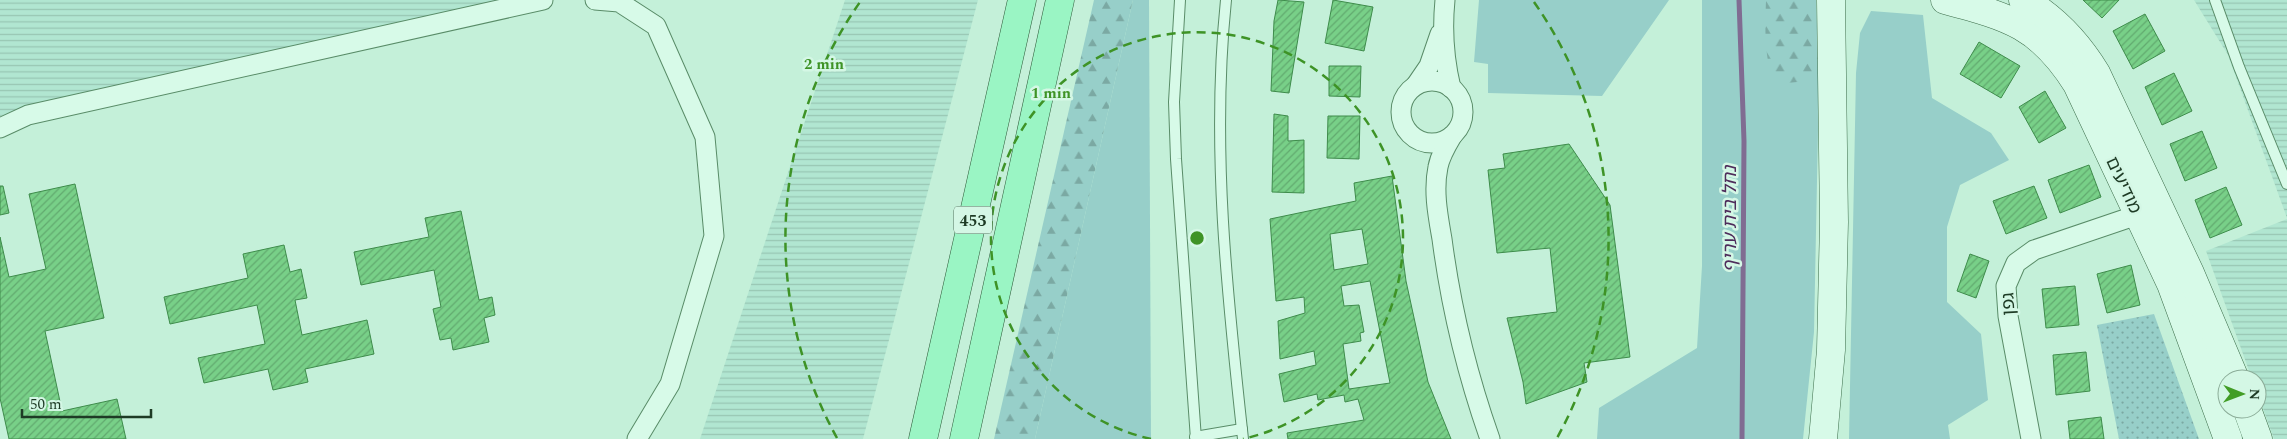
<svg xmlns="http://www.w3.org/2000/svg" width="2287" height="439" font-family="Spectral,'Noto Sans Hebrew',serif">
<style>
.farmland{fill:url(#farmland-rules)}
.green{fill:#97cfc9}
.forest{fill:url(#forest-firs)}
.park{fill:url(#park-dots)}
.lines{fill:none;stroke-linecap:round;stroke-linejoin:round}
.stream{stroke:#806c92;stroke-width:5}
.building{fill:url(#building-hatch);stroke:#3e8c4b;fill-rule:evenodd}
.lane-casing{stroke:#598c68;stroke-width:12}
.street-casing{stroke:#598c68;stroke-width:21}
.secondary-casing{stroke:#3c6d4a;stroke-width:29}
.primary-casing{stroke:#2d5938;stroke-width:29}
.lane{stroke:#d7fae8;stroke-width:10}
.street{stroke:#d7fae8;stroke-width:19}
.secondary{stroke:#d7fae8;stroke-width:28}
.primary{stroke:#9af5c4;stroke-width:28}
.ring{fill:none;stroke:#3e9326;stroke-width:2.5;stroke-dasharray:9 6}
.labels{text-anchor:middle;stroke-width:5;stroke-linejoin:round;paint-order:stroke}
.shield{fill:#d4f7e5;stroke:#55735f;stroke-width:1}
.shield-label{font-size:16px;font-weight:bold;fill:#1e3b25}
.street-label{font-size:18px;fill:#1e3b25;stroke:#d4f7e5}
.water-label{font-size:19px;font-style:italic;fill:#4e2c5b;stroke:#d4f7e5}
.centre{fill:#3e9326;stroke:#d4f7e5;stroke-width:2.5}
.ring-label{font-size:15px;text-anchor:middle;font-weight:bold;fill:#3e9326;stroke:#d4f7e5;stroke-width:5;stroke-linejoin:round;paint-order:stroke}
</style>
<defs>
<pattern id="farmland-rules" width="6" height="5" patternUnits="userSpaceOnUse" patternTransform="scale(1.25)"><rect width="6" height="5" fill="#b1e6d1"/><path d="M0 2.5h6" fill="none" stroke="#98c6b3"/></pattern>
<pattern id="forest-firs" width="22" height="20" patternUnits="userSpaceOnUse" patternTransform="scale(1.25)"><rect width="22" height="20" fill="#97cfc9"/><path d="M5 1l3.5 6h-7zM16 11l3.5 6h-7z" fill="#7ba9a3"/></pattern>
<pattern id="park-dots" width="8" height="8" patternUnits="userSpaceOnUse" patternTransform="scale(1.25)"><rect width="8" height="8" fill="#97cfc9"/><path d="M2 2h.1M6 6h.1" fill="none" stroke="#7ba9a3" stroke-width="1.8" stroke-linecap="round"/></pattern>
<pattern id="building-hatch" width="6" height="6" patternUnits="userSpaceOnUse" patternTransform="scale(1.25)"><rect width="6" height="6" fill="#78d088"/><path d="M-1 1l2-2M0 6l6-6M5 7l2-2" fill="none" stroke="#62aa6f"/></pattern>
</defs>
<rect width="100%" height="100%" fill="#c4f0d9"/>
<!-- farmland -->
<g class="farmland">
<path d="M0 0H524L0 116Z"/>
<path d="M845 0H978L863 439H700Z"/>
<path d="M2194 0H2287V218L2228 55Z"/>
<path d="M2287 219V439H2274L2257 392V379H2252L2206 251Z"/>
</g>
<!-- green -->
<g class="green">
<path d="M1133 0H1149L1151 439H1035Z"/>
<path d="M1479 0H1669L1602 96 1488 93V64L1474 62Z"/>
<path d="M1702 0H1766L1819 80 1814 332 1803 439H1597L1599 408 1697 348 1702 266Z"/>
<path d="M1871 11 1923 15 1932 98 1991 133 2009 160 1960 185 1947 227V302L1981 334 1988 400 1948 425 1950 439H1849L1856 73 1860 33Z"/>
</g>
<!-- forest -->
<g class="forest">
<path d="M1094 0H1133L1035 439H994Z"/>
<path d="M1766 0H1816L1819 80 1774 84C1764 57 1765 28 1766 0Z"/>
</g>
<!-- park -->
<path class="park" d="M2154 314 2199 439H2119L2097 325Z"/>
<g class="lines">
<!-- stream -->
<path class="stream" d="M1739 0 1744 141 1742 439"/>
</g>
<!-- building -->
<g class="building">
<path d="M1278 0 1304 2 1289 93 1271 91 1274 21Z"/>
<path d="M1333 0 1373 7 1364 51 1325 43Z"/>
<path d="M2083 0H2119L2102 18Z"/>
<path d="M2145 14 2165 51 2133 69 2113 31Z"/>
<path d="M1979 42 2020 66 2001 98 1960 74Z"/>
<path d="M1329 66H1361L1360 97 1329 96Z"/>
<path d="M2174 73 2192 111 2162 125 2145 87Z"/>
<path d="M2045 91 2066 128 2039 143 2019 107Z"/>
<path d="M1274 114 1288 116V141L1304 140V193L1272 192Z"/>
<path d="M1328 116H1360L1359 159 1327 158Z"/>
<path d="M2202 131 2217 168 2185 181 2170 144Z"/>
<path d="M1569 144 1610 205 1630 357 1584 363 1587 382 1526 404 1523 382 1507 318 1557 312 1550 248 1497 253 1488 170 1505 168 1503 154Z"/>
<path d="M2089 165 2101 197 2060 213 2048 180Z"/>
<path d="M1392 176 1406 281 1428 382 1451 439H1288L1287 433 1364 420 1358 399 1345 402 1344 395 1318 400 1317 394 1284 402 1279 374 1316 365 1314 351 1280 359 1278 321 1305 313 1304 297 1276 301 1270 219 1356 201 1354 183ZM1362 229 1368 264 1334 270 1330 234ZM1370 281 1390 383 1349 389 1343 344 1361 341 1360 333 1364 332 1359 305 1344 306 1341 286Z"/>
<path d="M75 184 104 318 45 331 62 411 117 399 126 439H9L0 398V237L9 277 46 269 29 194Z"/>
<path d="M0 186H3L9 213 0 215Z"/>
<path d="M2034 186 2047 218 2006 234 1993 201Z"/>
<path d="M2226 187 2242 225 2210 238 2195 200Z"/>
<path d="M461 211 479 300 492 297 495 315 484 318 489 342 453 350 451 338 440 340 433 309 441 307 434 270 361 285 354 252 429 237 425 218Z"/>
<path d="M284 245 290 272 301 269 307 298 295 300 302 335 367 320 374 354 305 369 308 382 273 390 268 369 204 383 198 358 265 344 257 305 170 324 164 297 248 278 243 254Z"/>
<path d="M1970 254 1989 261 1976 298 1957 291Z"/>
<path d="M2131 265 2140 305 2107 313 2097 274Z"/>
<path d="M2075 286 2079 325 2046 328 2042 289Z"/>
<path d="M2086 352 2090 391 2056 395 2053 355Z"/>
<path d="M2101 417 2104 439H2070L2068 421Z"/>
</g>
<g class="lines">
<defs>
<g id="lane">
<path d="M1180 0 1174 102 1176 159 1196 439"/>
<path d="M1226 0C1211 146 1227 294 1243 439"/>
<path d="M2215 0 2239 67 2287 184"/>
<path d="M1195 437 1242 429"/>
</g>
<g id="street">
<path d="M595 0 619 2 656 26 705 137 714 236 670 384 637 439"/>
<path d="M1445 0C1442 30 1444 59 1451 88"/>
<circle cx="1432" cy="112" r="31"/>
<path d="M1416 85 1429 66 1440 34"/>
<path d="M0 128 28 115 543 0"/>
<path d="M1452 136C1446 146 1440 156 1438 167 1433 191 1438 216 1442 239 1451 308 1467 374 1490 439"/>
<path d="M2031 439 2008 316 2006 286 2016 263 2034 250 2149 211"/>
</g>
<g id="secondary">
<path d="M1945 0C2009 17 2040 25 2077 84L2171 284 2228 439"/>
<path d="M2023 0C2055 18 2077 42 2096 73L2190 273 2235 379"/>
<path d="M2247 409 2258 439"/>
<path d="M1823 439 1831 350 1834 222 1831 0"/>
</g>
<g id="primary">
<path d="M923 439 1022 0"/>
<path d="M964 439 1060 0"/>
</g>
</defs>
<!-- lane casing -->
<use href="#lane" class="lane-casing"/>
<!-- street casing -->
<use href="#street" class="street-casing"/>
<!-- secondary casing -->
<use href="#secondary" class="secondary-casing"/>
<!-- primary casing -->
<use href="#primary" class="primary-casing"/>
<!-- lane -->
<use href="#lane" class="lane"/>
<!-- street -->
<use href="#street" class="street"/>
<!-- secondary -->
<use href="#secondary" class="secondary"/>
<!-- primary -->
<use href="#primary" class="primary"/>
</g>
<!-- distance rings -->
<g class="ring">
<path d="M1151 439A206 206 0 1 1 1243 439"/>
<path d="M837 438A412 412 0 0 1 860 2M1534 2A412 412 0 0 1 1557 438"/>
</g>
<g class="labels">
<!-- shield labels -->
<rect class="shield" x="954" y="206.5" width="38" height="27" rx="4"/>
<g class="shield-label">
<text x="973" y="226">453</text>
</g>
<!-- street labels -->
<g class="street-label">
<text transform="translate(2124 185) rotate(65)" y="6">מודיעים</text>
<text transform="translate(2008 304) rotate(-93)" y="6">גפן</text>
</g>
<!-- water labels -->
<g class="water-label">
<text transform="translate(1729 219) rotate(-90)" y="7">נחל בית עריף</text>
</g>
</g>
<circle cx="1197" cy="238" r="8" class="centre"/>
<g class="ring-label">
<text x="824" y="69">2 min</text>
<text x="1051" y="98">1 min</text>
</g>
<!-- north arrow -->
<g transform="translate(2242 394) rotate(91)"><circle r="24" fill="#d4f7e5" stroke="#8bac98"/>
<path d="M0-4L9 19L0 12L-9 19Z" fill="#429d26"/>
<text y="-8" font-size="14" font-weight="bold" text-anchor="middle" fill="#1e3b25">N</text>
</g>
<!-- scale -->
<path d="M22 409v8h129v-8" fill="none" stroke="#1e3b25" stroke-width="2.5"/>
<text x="30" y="409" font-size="15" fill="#1e3b25" stroke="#d4f7e5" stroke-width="4" paint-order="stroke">50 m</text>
</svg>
